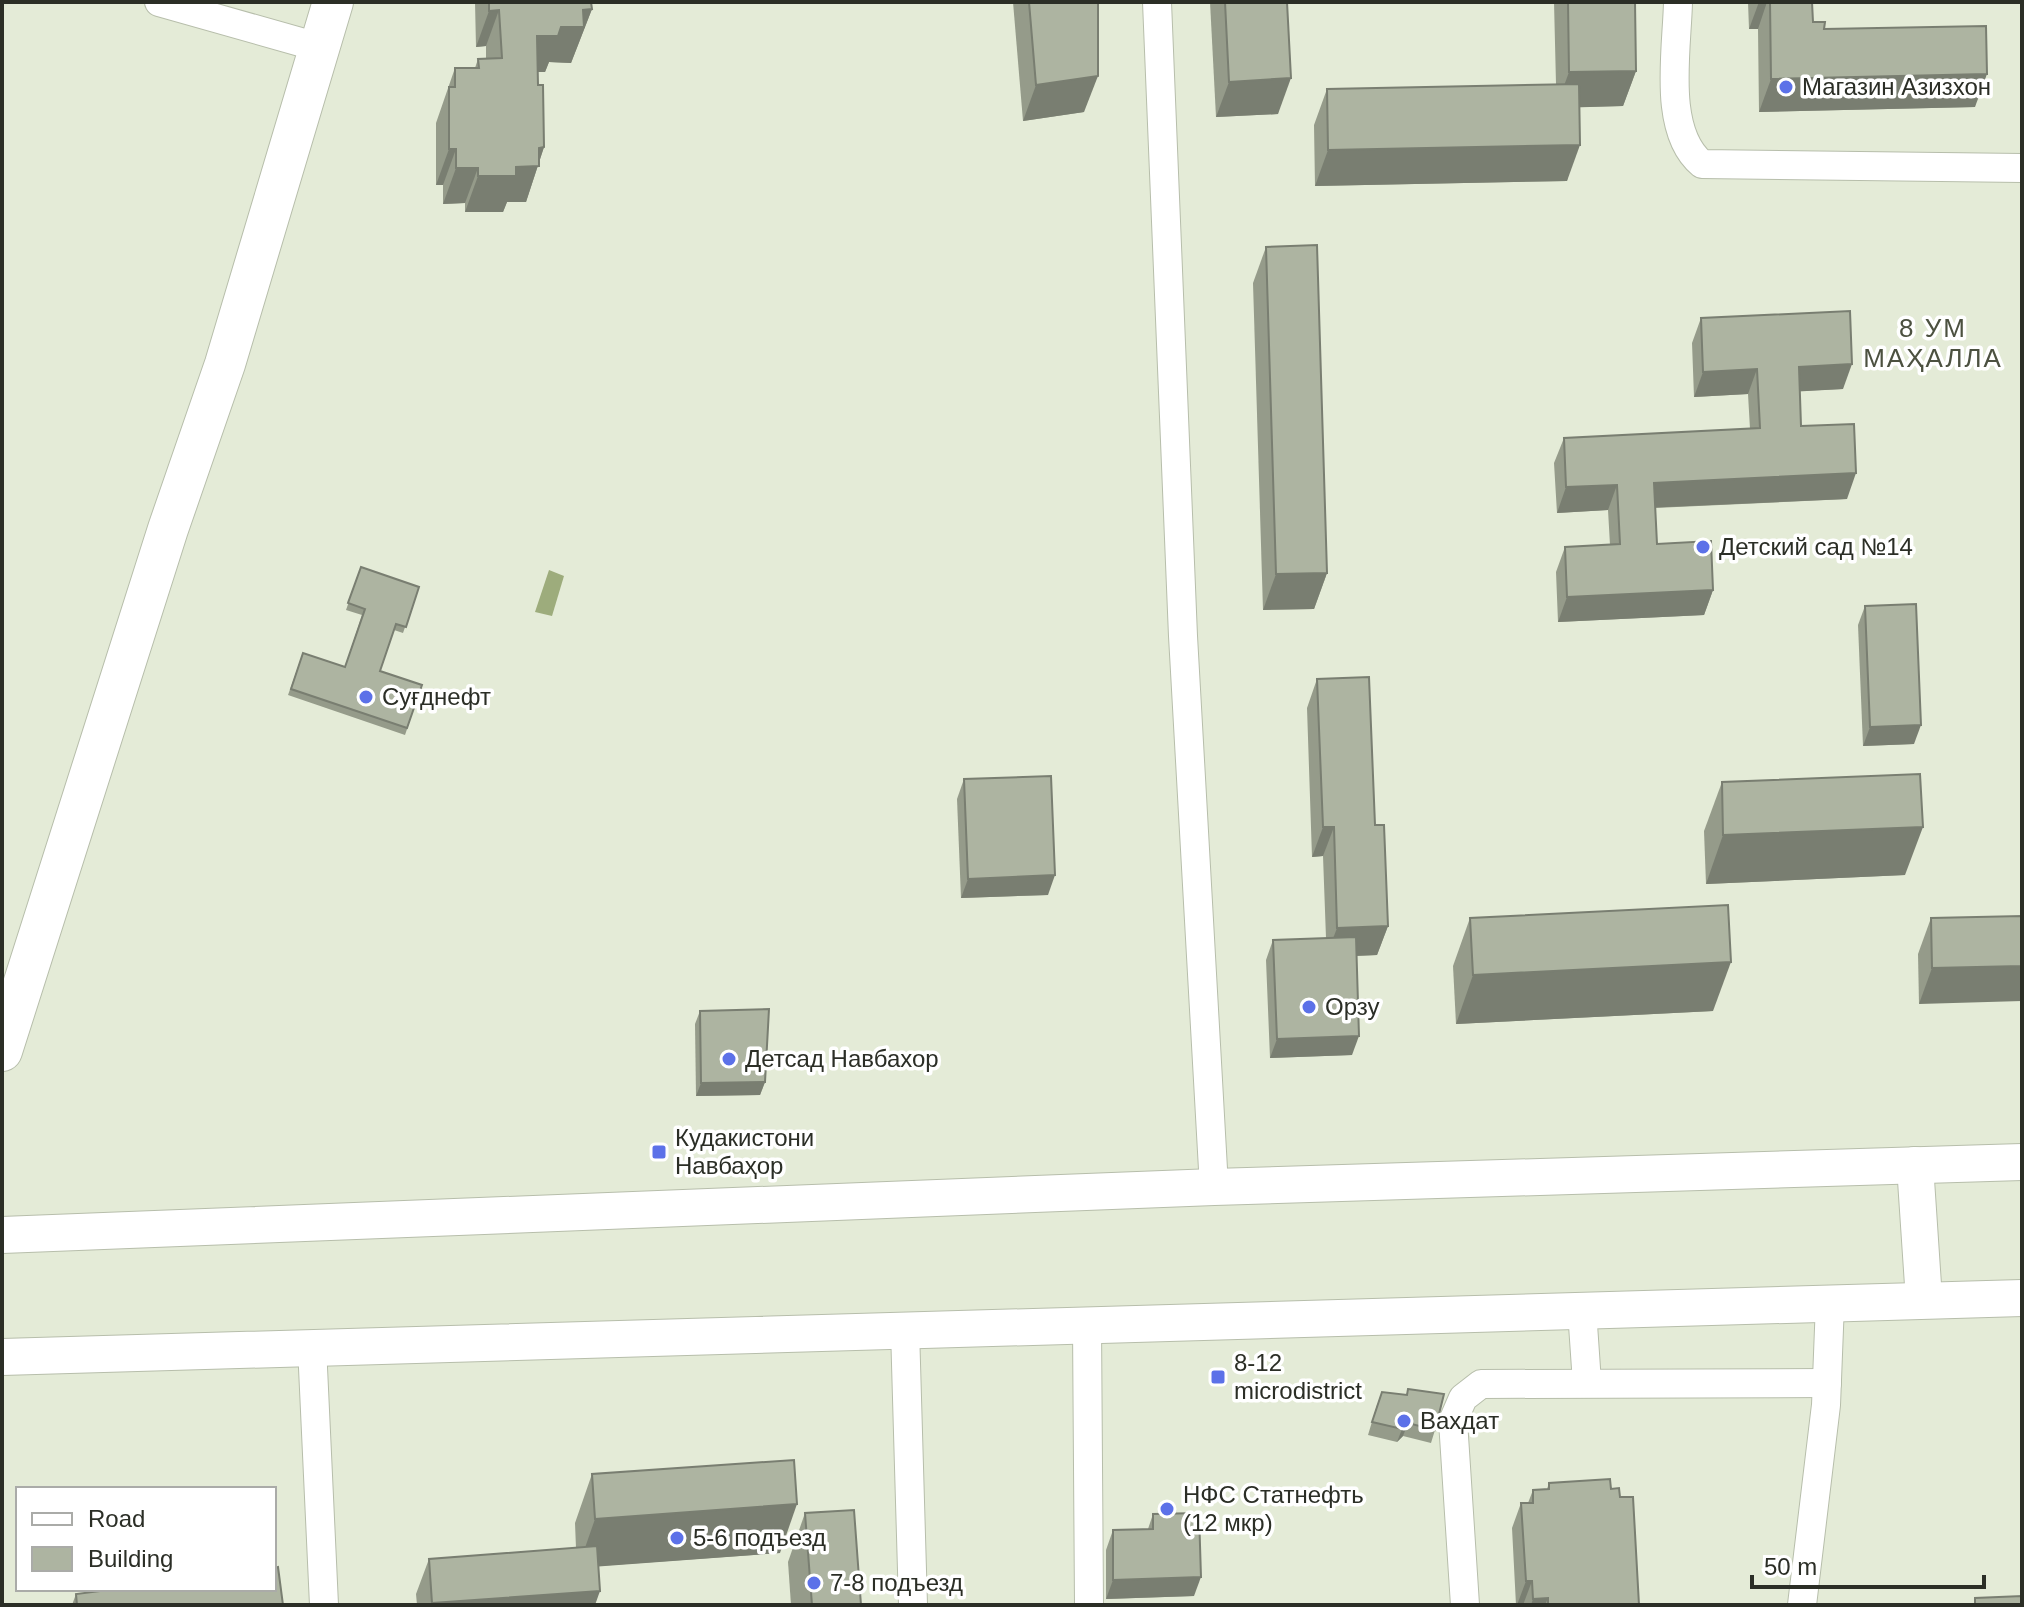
<svg xmlns="http://www.w3.org/2000/svg" width="2024" height="1607" font-family="Helvetica,sans-serif">
<style>
.water{fill:#9dac7c}
.lines{fill:none;stroke-linecap:round;stroke-linejoin:round}
.minor-casing{stroke:#b7beab;stroke-width:30}
.tertiary-casing{stroke:#b7beab;stroke-width:38}
.secondary-casing{stroke:#b7beab;stroke-width:42}
.minor{stroke:#fff;stroke-width:28}
.tertiary{stroke:#fff;stroke-width:36}
.secondary{stroke:#fff;stroke-width:40}
.wall{fill:#959b8a}
.shaded-wall{fill:#797e71}
.building{fill:#adb4a1;stroke:#797e71;stroke-width:2}
.poi-dot{fill:#5c71e8;stroke:#fff;stroke-width:3}
.labels{text-anchor:middle;stroke-width:7;stroke-linejoin:round;paint-order:stroke}
.poi-label{font-size:24px;fill:#2b2e26;stroke:#fff;text-anchor:start}
.neighbourhood-label{font-size:26px;letter-spacing:2px;fill:#4c5140;stroke:#fff}
</style>
<rect width="100%" height="100%" fill="#e4ebd7"/>
<!-- water -->
<path class="water" d="M549 570 564 576 552 616 535 612Z"/>
<g class="lines">
<defs>
<g id="minor">
<path d="M159 2 318 47"/>
<path d="M1157 2 1183 636 1214 1187"/>
<path d="M1678 2C1677 50 1662 131 1702 164L2022 168"/>
<path d="M1582 1310 1587 1383"/>
<path d="M1087 1325 1089 1605"/>
<path d="M905 1329 913 1605"/>
<path d="M312 1346 324 1605"/>
<path d="M1465 1605 1453 1421 1463 1398 1481 1384 1827 1383"/>
<path d="M1802 1605 1826 1405 1830 1303"/>
</g>
<g id="tertiary">
<path d="M1915 1165 1924 1300"/>
<path d="M2 1235 1214 1187 2022 1162"/>
<path d="M2 1357 2022 1298"/>
</g>
<path id="secondary" d="M2 1051 168 529 225 364 333 2"/>
</defs>
<!-- minor casing -->
<use href="#minor" class="minor-casing"/>
<!-- tertiary casing -->
<use href="#tertiary" class="tertiary-casing"/>
<!-- secondary casing -->
<use href="#secondary" class="secondary-casing"/>
<!-- minor -->
<use href="#minor" class="minor"/>
<!-- tertiary -->
<use href="#tertiary" class="tertiary"/>
<!-- secondary -->
<use href="#secondary" class="secondary"/>
</g>
<!-- wall -->
<g class="wall">
<path d="M475 2H591L592 9 571 63 549 62 545 72H537L538 85 544 147 526 202H507L503 212H465V203L443 204V185H436V123L455 68H475L478 59H486V46L476 47Z"/>
<path d="M1013 2H1098L1084 112 1023 121Z"/>
<path d="M1210 2H1287L1278 114 1216 117Z"/>
<path d="M1554 2H1635L1636 71 1623 106 1579 107 1567 181 1315 186 1314 125 1327 89 1556 84Z"/>
<path d="M1748 2H1812L1813 22 1824 29 1975 107 1759 112 1758 29H1749Z"/>
<path d="M1266 247 1327 573 1314 609 1263 610 1253 283Z"/>
<path d="M1701 318 1843 389 1800 391 1801 426 1847 499 1655 508 1657 544 1713 590 1704 615 1558 622 1556 572 1565 547 1610 545 1608 510 1557 513 1554 463 1564 438 1750 429 1748 394 1694 397 1692 343Z"/>
<path d="M361 567 419 587 403 633 394 630 380 671 422 685 405 735 288 695 303 653 345 667 362 615 346 610Z"/>
<path d="M1865 606 1914 744 1863 746 1858 625Z"/>
<path d="M1317 679 1375 825 1388 926 1377 955 1356 956 1352 1055 1270 1058 1266 960 1273 940 1326 938 1323 856 1312 857 1307 708Z"/>
<path d="M964 779 1048 895 961 898 957 799Z"/>
<path d="M1722 782 1905 875 1706 884 1704 831Z"/>
<path d="M2022 916 1919 1004 1918 954 1931 918Z"/>
<path d="M1470 918 1713 1011 1456 1024 1453 966Z"/>
<path d="M700 1011 765 1082 760 1095 696 1096 695 1024Z"/>
<path d="M1377 1405 1435 1430 1431 1443 1403 1436 1397 1442 1368 1435Z"/>
<path d="M592 1474 780 1553 598 1566 595 1605H417L416 1594 429 1559 576 1548 575 1523Z"/>
<path d="M1549 1483 1611 1489 1620 1497 1639 1605H1516L1512 1528 1521 1503H1528L1533 1490 1547 1489Z"/>
<path d="M805 1513 861 1605H791L788 1562Z"/>
<path d="M1153 1514 1194 1596 1106 1599V1550L1113 1530 1148 1529Z"/>
<path d="M76 1594 283 1605H72Z"/>
</g>
<!-- shaded-wall -->
<g class="shaded-wall">
<path d="M1759 2H1767L1758 29H1749Z"/>
<path d="M592 9 571 63 549 62 545 72H524L537 36 561 27 583 10Z"/>
<path d="M499 10 486 46 476 47 489 11Z"/>
<path d="M1636 71 1623 106 1556 108 1569 72Z"/>
<path d="M1987 74 1975 107 1759 112 1771 79Z"/>
<path d="M1098 76 1084 112 1023 121 1036 85Z"/>
<path d="M1291 78 1278 114 1216 117 1229 82Z"/>
<path d="M1580 145 1567 181 1315 186 1328 150Z"/>
<path d="M544 147 526 202H507L503 212H465L478 176 516 167 539 148Z"/>
<path d="M449 149H456L443 185H436Z"/>
<path d="M456 168H478L465 203 443 204Z"/>
<path d="M1852 364 1843 389 1789 392 1799 367Z"/>
<path d="M1757 369 1748 394 1694 397 1703 372Z"/>
<path d="M1856 473 1847 499 1644 508 1654 483Z"/>
<path d="M1617 485 1608 510 1557 513 1566 487Z"/>
<path d="M1327 573 1314 609 1263 610 1276 574Z"/>
<path d="M1713 590 1704 615 1558 622 1567 597Z"/>
<path d="M1921 725 1914 744 1863 746 1870 727Z"/>
<path d="M1323 827H1334L1323 856 1312 857Z"/>
<path d="M1923 827 1905 875 1706 884 1723 835Z"/>
<path d="M1055 875 1048 895 961 898 968 879Z"/>
<path d="M1388 926 1377 955 1326 957 1337 928Z"/>
<path d="M1731 962 1713 1011 1456 1024 1473 975Z"/>
<path d="M2022 966V1001L1919 1004 1932 968Z"/>
<path d="M1359 1036 1352 1055 1270 1058 1277 1039Z"/>
<path d="M765 1082 760 1095 696 1096 701 1083Z"/>
<path d="M1408 1423 1403 1436 1397 1442 1402 1429Z"/>
<path d="M797 1504 780 1553 578 1568 595 1519Z"/>
<path d="M1201 1577 1194 1596 1106 1599 1113 1580Z"/>
<path d="M1526 1581H1532L1523 1605H1517Z"/>
<path d="M600 1591 595 1605H431L432 1603Z"/>
<path d="M1548 1598 1545 1605H1531L1533 1599Z"/>
</g>
<!-- building -->
<g class="building">
<path d="M489 2H591L592 9 583 10 584 27H561L558 36H537L538 85H543L544 147 539 148V166L516 167V176H478V168H456V149H449V87H455V68H479L478 59 502 58 499 10 489 11Z"/>
<path d="M1029 2H1098V76L1036 85Z"/>
<path d="M1225 2H1287L1291 78 1229 82Z"/>
<path d="M1568 2H1635L1636 71 1569 72Z"/>
<path d="M1770 2H1812L1813 22H1825L1824 29 1986 26 1987 74 1771 79Z"/>
<path d="M1579 84 1580 145 1328 150 1327 89Z"/>
<path d="M1317 245 1327 573 1276 574 1266 247Z"/>
<path d="M1850 311 1852 364 1799 367 1801 426 1854 424 1856 473 1654 483 1657 544 1711 541 1713 590 1567 597 1565 547 1620 544 1617 485 1566 487 1564 438 1760 428 1757 369 1703 372 1701 318Z"/>
<path d="M361 567 419 587 406 627 396 624 380 671 422 685 407 728 291 689 303 653 345 667 365 609 348 603Z"/>
<path d="M1916 604 1921 725 1870 727 1865 606Z"/>
<path d="M1369 677 1375 825H1384L1388 926 1337 928 1334 827H1323L1317 679Z"/>
<path d="M1920 774 1923 827 1723 835 1722 782Z"/>
<path d="M1051 776 1055 875 968 879 964 779Z"/>
<path d="M1728 905 1731 962 1473 975 1470 918Z"/>
<path d="M2022 916V966L1932 968 1931 918Z"/>
<path d="M1356 937 1359 1036 1277 1039 1273 940Z"/>
<path d="M769 1009 765 1082 701 1083 700 1011Z"/>
<path d="M1408 1389 1444 1394 1435 1430 1408 1423 1402 1429 1372 1422 1382 1392 1407 1395Z"/>
<path d="M794 1460 797 1504 595 1519 592 1474Z"/>
<path d="M1610 1479 1611 1489 1619 1488 1620 1497H1633L1639 1605H1548V1598L1533 1599 1532 1581H1526L1521 1503H1533V1490L1549 1489V1483Z"/>
<path d="M854 1510 861 1605H812L805 1513Z"/>
<path d="M1199 1513 1201 1577 1113 1580V1530L1153 1529V1514Z"/>
<path d="M597 1546 600 1591 432 1603 429 1559Z"/>
<path d="M278 1567 283 1605H77L76 1594 116 1589H274V1568Z"/>
<path d="M2022 1596V1605H1975V1598Z"/>
</g>
<!-- markers -->
<g class="poi-dot">
<circle cx="1786" cy="87" r="8"/>
<circle cx="1703" cy="547" r="8"/>
<circle cx="366" cy="697" r="8"/>
<circle cx="1309" cy="1007" r="8"/>
<circle cx="729" cy="1059" r="8"/>
<rect x="651" y="1144" width="16" height="16" rx="4"/>
<rect x="1210" y="1369" width="16" height="16" rx="4"/>
<circle cx="1404" cy="1421" r="8"/>
<circle cx="1167" cy="1509" r="8"/>
<circle cx="677" cy="1538" r="8"/>
<circle cx="814" cy="1583" r="8"/>
</g>
<g class="labels">
<!-- poi labels -->
<g class="poi-label">
<text x="1802" y="95">Магазин Азизхон</text>
<text x="1719" y="555">Детский сад №14</text>
<text x="382" y="705">Суғднефт</text>
<text x="1325" y="1015">Орзу</text>
<text x="745" y="1067">Детсад Навбахор</text>
<text x="675" y="1146">Кудакистони<tspan x="675" dy="28">Навбаҳор</tspan></text>
<text x="1234" y="1371">8-12<tspan x="1234" dy="28">microdistrict</tspan></text>
<text x="1420" y="1429">Вахдат</text>
<text x="1183" y="1503">НФС Статнефть<tspan x="1183" dy="28">(12 мкр)</tspan></text>
<text x="693" y="1546">5-6 подъезд</text>
<text x="830" y="1591">7-8 подъезд</text>
</g>
<!-- neighbourhood labels -->
<g class="neighbourhood-label">
<text x="1933" y="337">8 УМ<tspan x="1933" dy="30">МАҲАЛЛА</tspan></text>
</g>
</g>
<!-- border -->
<rect width="2024" height="1607" fill="none" stroke="#2b2e26" stroke-width="8"/>
<!-- legend -->
<rect x="16" y="1487" width="260" height="104" fill="#ffffff" stroke="#aaaba8" stroke-width="2"/>
<rect x="32" y="1513" width="40" height="12" fill="#ffffff" stroke="#aaaba8" stroke-width="2"/>
<text x="88" y="1527" font-size="24" fill="#2b2e26">Road</text>
<rect x="32" y="1547" width="40" height="24" fill="#adb4a1" stroke="#aaaba8" stroke-width="2"/>
<text x="88" y="1567" font-size="24" fill="#2b2e26">Building</text>
<!-- scale -->
<path d="M1752 1575v12h232v-12" fill="none" stroke="#2b2e26" stroke-width="4"/>
<text x="1764" y="1575" font-size="24" fill="#2b2e26" stroke="#ffffff" stroke-width="6" paint-order="stroke">50 m</text>
</svg>
